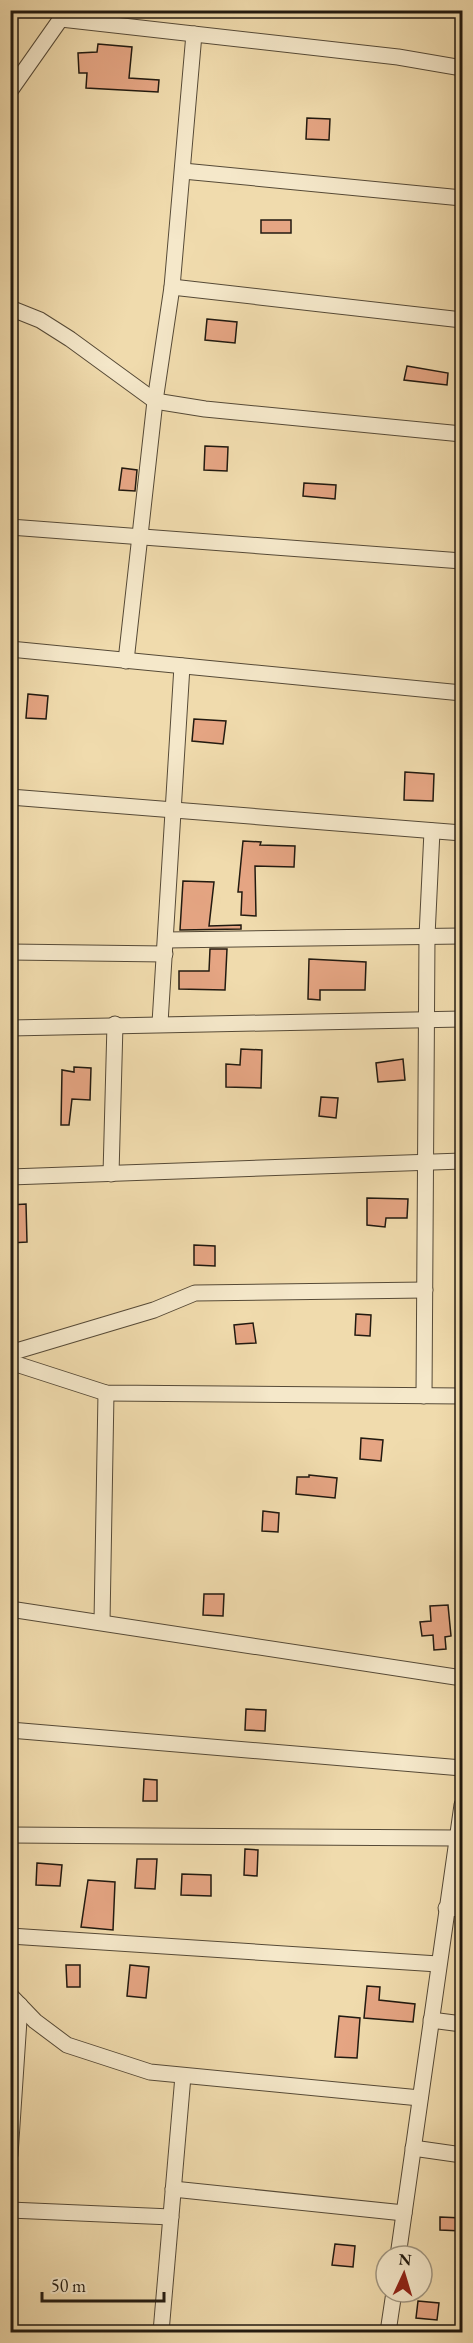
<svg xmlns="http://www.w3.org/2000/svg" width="473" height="2343" font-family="'EB Garamond',serif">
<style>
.building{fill:#e5a583;stroke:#221a10;stroke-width:1.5}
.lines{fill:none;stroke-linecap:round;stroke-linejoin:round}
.street-casing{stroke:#564a37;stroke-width:17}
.street{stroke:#f5e8ca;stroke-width:15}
</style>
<rect width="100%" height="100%" fill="#f0dbad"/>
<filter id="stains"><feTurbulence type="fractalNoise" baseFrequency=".00333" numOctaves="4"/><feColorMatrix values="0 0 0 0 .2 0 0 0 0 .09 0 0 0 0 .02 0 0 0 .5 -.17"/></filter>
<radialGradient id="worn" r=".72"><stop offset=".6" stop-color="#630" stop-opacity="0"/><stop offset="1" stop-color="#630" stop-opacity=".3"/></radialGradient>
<!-- building -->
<g class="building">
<path d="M98 44 132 47 129 78 159 80 158 92 86 88 87 73H79L78 53 97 52Z"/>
<path d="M307 118 330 119 329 140 306 139Z"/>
<rect x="261" y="220" width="30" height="13"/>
<path d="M207 319 237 322 235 343 205 340Z"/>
<path d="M407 366 448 373 447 385 404 380Z"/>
<path d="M205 446 228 447 227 471 204 470Z"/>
<path d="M122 468 137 470 135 491 119 490Z"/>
<path d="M304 483 336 485 335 499 303 496Z"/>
<path d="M28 694 48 696 46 719 26 718Z"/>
<path d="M194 719 226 721 223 744 192 741Z"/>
<path d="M405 772 434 774 433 801 404 800Z"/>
<path d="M243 841 261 842 260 845 295 846 294 867 255 866 256 916 241 915 242 892H238Z"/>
<path d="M183 881 214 882 209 926 241 925V929L180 930Z"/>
<path d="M210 949H227L225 990 179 989V971H209Z"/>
<path d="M309 959 366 962 365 990H320V1000L308 999Z"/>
<path d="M241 1049 262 1050 261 1088 226 1087V1064L240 1065Z"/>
<path d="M403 1059 405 1080 378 1082 376 1063Z"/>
<path d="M74 1067 91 1068 90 1100 72 1099 69 1125H61L62 1070 74 1072Z"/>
<path d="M321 1097 338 1098 336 1118 319 1116Z"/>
<path d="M367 1198 408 1199 407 1218H386L385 1227 367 1225Z"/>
<path d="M26 1204 27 1242 10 1243V1205Z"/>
<path d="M194 1245 215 1246V1266L194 1265Z"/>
<path d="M356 1314 371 1315 370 1336 355 1335Z"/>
<path d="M253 1323 256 1343 236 1344 234 1325Z"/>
<path d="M361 1438 383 1440 381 1461 360 1459Z"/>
<path d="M309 1475 337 1478 335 1498 296 1494 297 1477H309Z"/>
<path d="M263 1511 279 1513 278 1532 262 1531Z"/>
<path d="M204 1594H224L223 1616 203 1615Z"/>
<path d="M448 1605 451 1636 445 1637 446 1649 434 1650 433 1635 422 1636 420 1622 431 1621 430 1606Z"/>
<path d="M246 1709 266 1710 265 1731 245 1730Z"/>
<path d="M144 1779 157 1780V1801H143Z"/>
<path d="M245 1849 258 1850 257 1876 244 1875Z"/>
<path d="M137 1859H157L155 1889 135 1888Z"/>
<path d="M37 1863 62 1865 60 1886 36 1885Z"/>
<path d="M182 1874 211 1875V1896L181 1895Z"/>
<path d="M88 1880 115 1882 113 1930 81 1927Z"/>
<path d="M66 1965H80V1987H67Z"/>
<path d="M130 1965 149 1967 146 1998 127 1996Z"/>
<path d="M367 1986 380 1987 379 2000 415 2004 413 2022 364 2018Z"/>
<path d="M339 2016 360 2018 357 2058 335 2057Z"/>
<path d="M440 2217 462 2218V2231L440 2230Z"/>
<path d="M335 2244 355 2246 353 2267 332 2265Z"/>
<path d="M418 2301 439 2303 437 2320 416 2318Z"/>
</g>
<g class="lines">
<defs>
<g id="street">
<path d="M61 19 398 57 462 68"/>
<path d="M10 91 67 10"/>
<path d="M183 171 462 198"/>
<path d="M172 287 462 320"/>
<path d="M10 308 40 320 70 339 155 401 205 409 462 434"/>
<path d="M10 527 462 561"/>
<path d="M10 649 462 693"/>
<path d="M126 661 155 401 172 287 194 34"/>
<path d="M10 797 462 833"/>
<path d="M166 940 462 936"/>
<path d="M10 952 165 954"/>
<path d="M160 1023 182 666"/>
<path d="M10 1028 462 1019"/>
<path d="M111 1174 115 1024"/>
<path d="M10 1177 462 1161"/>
<path d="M10 1353 154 1310 195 1293 425 1290"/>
<path d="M10 1362 106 1393 462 1396"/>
<path d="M424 1396 427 936 432 831"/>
<path d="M10 1609 462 1678"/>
<path d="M102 1622 106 1393"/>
<path d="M10 1730 462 1768"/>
<path d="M10 1835 456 1838"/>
<path d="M446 1908 462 1909"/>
<path d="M10 1936 438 1964"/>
<path d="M10 1995 35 2021 67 2045 150 2072 420 2098"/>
<path d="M431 2020 462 2024"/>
<path d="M413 2148 462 2155"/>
<path d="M10 2155 20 2005"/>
<path d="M173 2189 404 2213"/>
<path d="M10 2210 171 2217"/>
<path d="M398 2256 462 1805"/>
<path d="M161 2332 183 2076"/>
<path d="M388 2332 394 2292"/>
</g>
</defs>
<!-- street casing -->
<use href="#street" class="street-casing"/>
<!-- street -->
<use href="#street" class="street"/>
</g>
<!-- margin -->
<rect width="473" height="2343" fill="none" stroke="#f0dbad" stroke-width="36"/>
<rect x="12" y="12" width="449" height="2319" fill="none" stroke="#221a10" stroke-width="3"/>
<rect x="18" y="18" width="437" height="2307" fill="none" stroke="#221a10" stroke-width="1.5"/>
<!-- north arrow -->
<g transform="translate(404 2274) rotate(4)"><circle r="28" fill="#f5e8ca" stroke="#a19680" stroke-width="1.5"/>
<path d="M0-4.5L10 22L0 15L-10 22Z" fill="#8f2418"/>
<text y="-9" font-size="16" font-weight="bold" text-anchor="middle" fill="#221a10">N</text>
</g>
<!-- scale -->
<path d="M42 2292v9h122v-9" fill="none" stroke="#221a10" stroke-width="3"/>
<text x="51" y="2292" font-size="18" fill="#221a10" stroke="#f5e8ca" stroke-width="4.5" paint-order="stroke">50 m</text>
<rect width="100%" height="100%" filter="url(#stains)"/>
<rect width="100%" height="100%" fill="url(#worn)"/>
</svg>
